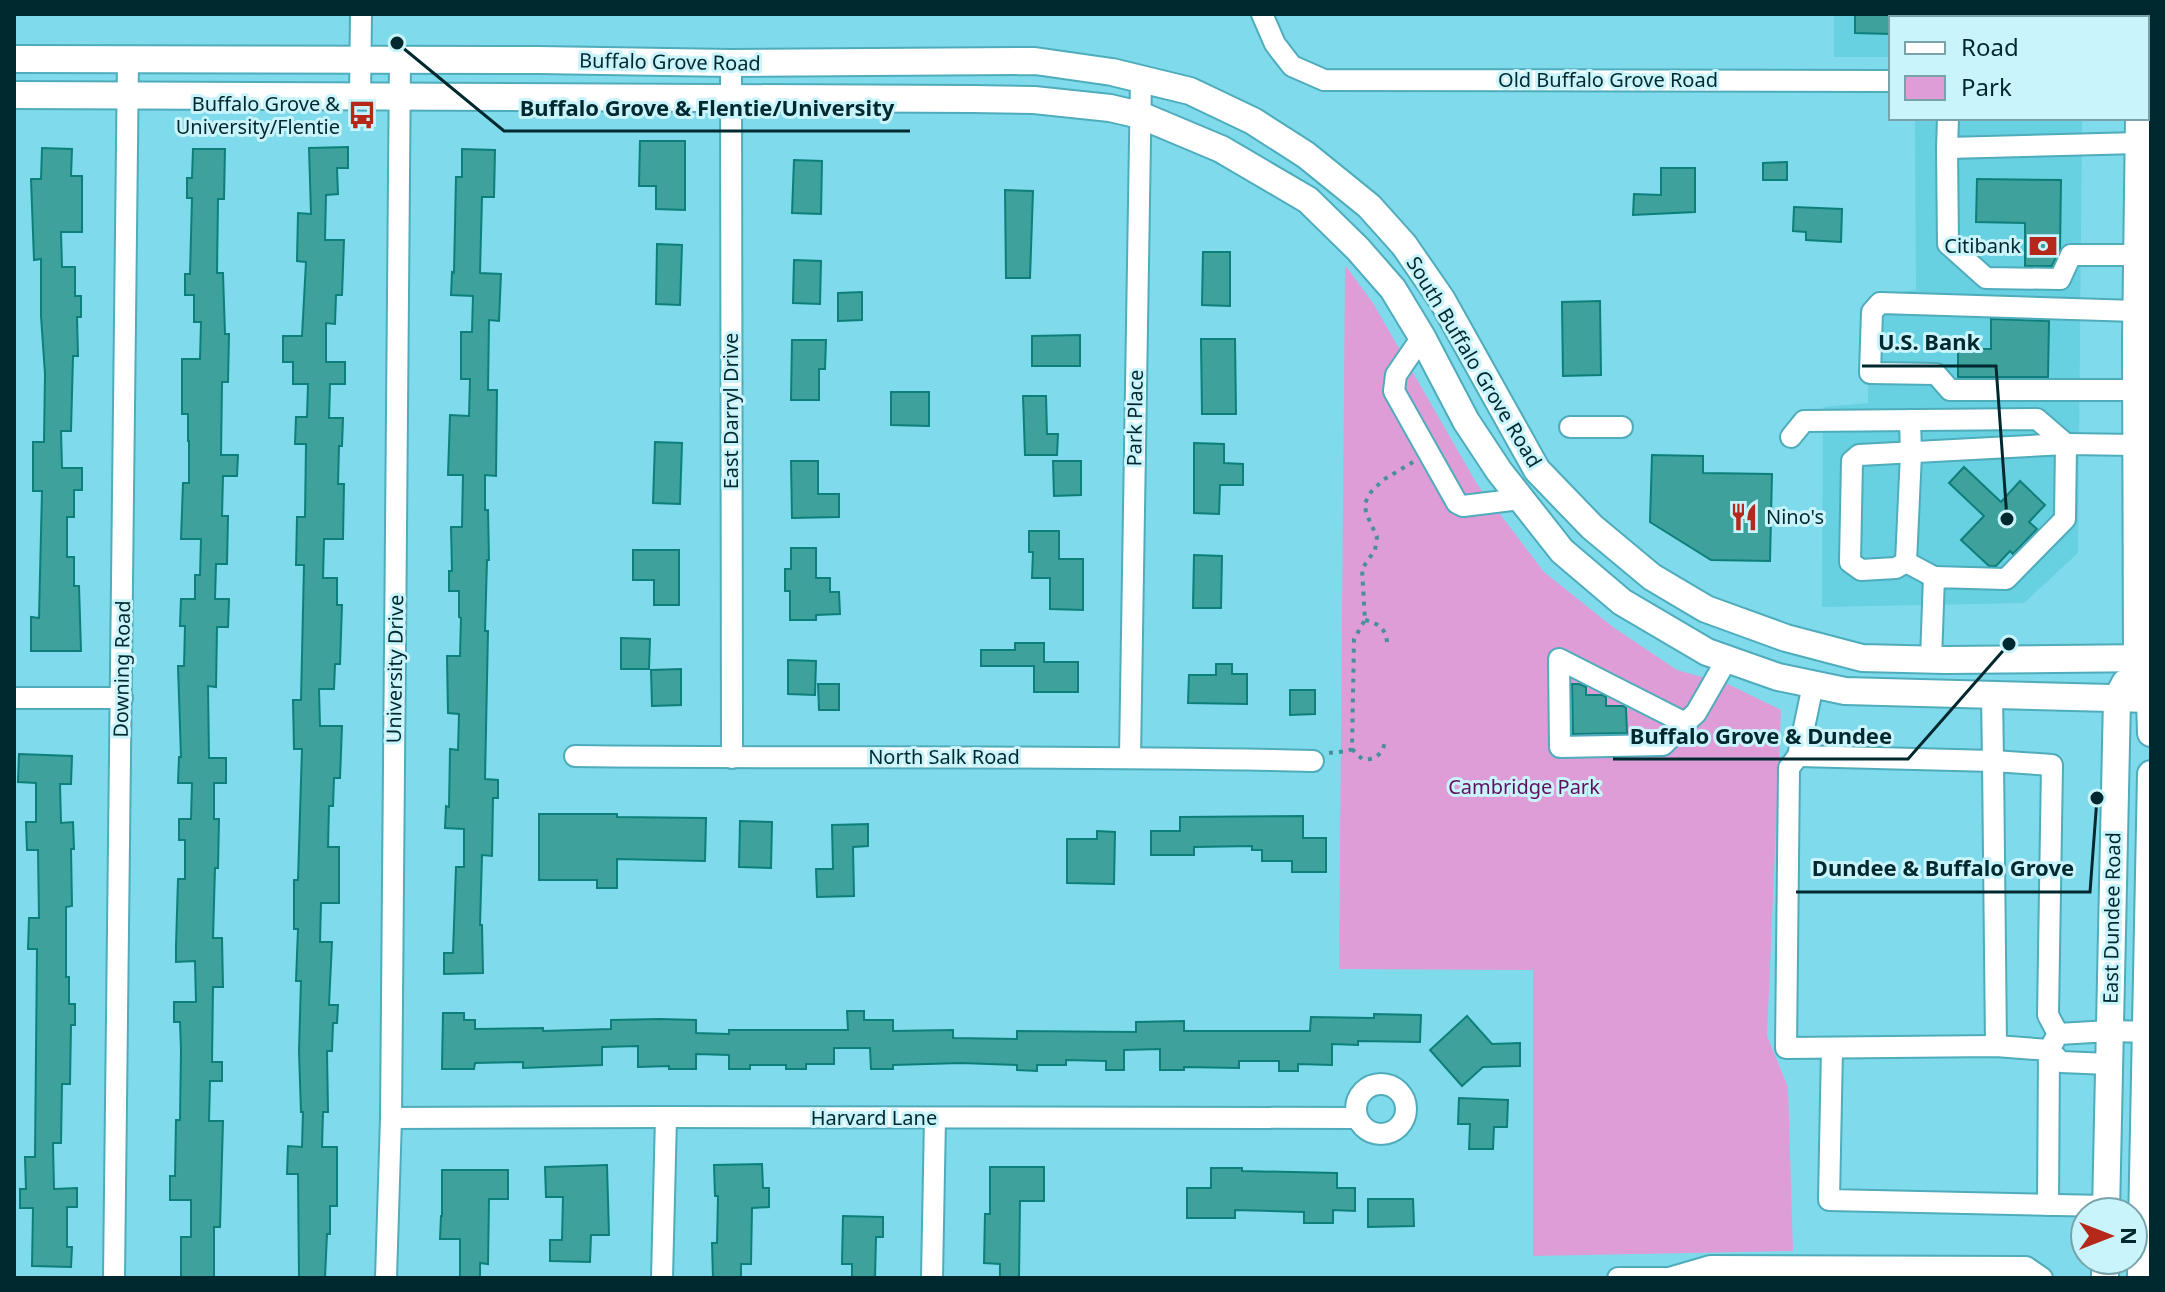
<svg xmlns="http://www.w3.org/2000/svg" width="2165" height="1292" font-family="'Noto Sans',sans-serif">
<style>
.built{fill:#67d0e1}
.green{fill:#df9dd8}
.building{fill:#3fa19b;stroke:#0d7f7a;stroke-width:2}
.lines{fill:none;stroke-linecap:round;stroke-linejoin:round}
.minor-casing{stroke:#4eacbb;stroke-width:24}
.major-casing{stroke:#4eacbb;stroke-width:30}
.path{stroke:#498f9b;stroke-width:4;stroke-dasharray:4 6;stroke-linecap:butt}
.minor{stroke:#fff;stroke-width:20}
.major{stroke:#fff;stroke-width:26}
.labels{text-anchor:middle;stroke-width:6;stroke-linejoin:round;paint-order:stroke}
.street-label{font-size:20px;fill:#00292f;stroke:#c9f4fc}
.poi-label{font-size:20px;fill:#00292f;stroke:#c9f4fc;text-anchor:end}
.park-label{font-size:20px;fill:#60105d;stroke:#c9f4fc}
.leader{fill:none;stroke:#00292f;stroke-width:3}
.callout-dot{fill:#00292f;stroke:#c9f4fc;stroke-width:3}
.callout-label{font-size:22px;text-anchor:middle;font-weight:bold;fill:#00292f;stroke:#c9f4fc;stroke-width:6;stroke-linejoin:round;paint-order:stroke}
</style>
<rect width="100%" height="100%" fill="#7fdbeb"/>
<!-- built -->
<g class="built">
<path d="M1834 14H2099V18H1891V57H1834Z"/>
<path d="M2082 119 2078 553 2024 603 1822 607 1823 407 1868 403 1870 296 1916 290 1915 121Z"/>
</g>
<!-- green -->
<path class="green" d="M1345 265 1373 303 1477 484 1544 572 1613 627 1677 670 1730 685 1781 710 1767 1036 1788 1087 1793 1251 1533 1256V970L1339 969Z"/>
<!-- building -->
<g class="building">
<path d="M1855 14H1891V34L1855 33Z"/>
<path d="M640 141H685V210L656 209V186H639Z"/>
<path d="M348 147V168H337L338 194 326 195 325 240H344L342 295H336L335 324 326 323V362H345V384H330L329 418H343L342 446H339L338 484H344L343 539H324L323 578H337V605H342L340 664H335L334 689H319L320 726H342L340 778H334L333 806H329L328 847H339V903H321L320 942H332L329 1005H338L337 1023H333L332 1051H327L328 1112H323L322 1147H337V1206H330V1234H327L325 1278H299L298 1174H287L288 1146 302 1147 303 1112H301L299 1051 301 981H296L298 929H294V880H298L302 749H294L293 700H301L304 565H296L297 517H305L306 444H295L296 417H307L308 384H293V362H283V336H302L306 262 297 261 298 213 311 214 309 148Z"/>
<path d="M42 148 72 149 71 176H82V232H61L62 267H75V296H81V317H77L78 356H73L71 431H61L62 468H82V490H74V517H67V557H74V586H79L81 651H31V617L39 618 42 491H33V442H44L45 374 41 316V259L34 260 31 179H41Z"/>
<path d="M193 149H225L224 199H218L217 273H223L225 334H229L228 382H222L221 455H238L237 476H223L222 516H228L227 564H216L215 599H229L228 627H217L216 687 208 686 209 758H226V783H214V819H219L218 868H215L213 938H222L223 987H213L212 1062H222V1081H210L209 1121H223L220 1227H214V1278H181V1237H191V1200H170V1176H175L176 1120H180L181 1049 180 1022H174V1002H196L195 961 176 962V946L178 879H185V840H179V819H191L192 783H178L179 757H181L178 666H184L185 626H180L181 599H195V575H200L201 539H181L183 483H189V441H188V414H182V359H200L201 322H194V295H185V274H190L192 198H187V178H192Z"/>
<path d="M462 149 495 150 494 197H482L480 273 501 274 499 321 489 320 488 390H497L496 476 485 475V510H488L489 560H487L485 631H488L485 779 498 780V798H493L492 856 482 855 480 925H482L483 973 444 974V953H453L456 867H464V829L445 828 446 806 449 807 450 749 458 750 459 714 448 713 447 656H460L461 618 459 617V591H449V571H452L451 527H462L463 475H448L450 415 469 416 470 379H461V332H472L473 296 451 295 452 272 454 273 456 177H462Z"/>
<path d="M794 160 822 161 821 214 792 213Z"/>
<path d="M1787 162V180H1763V163Z"/>
<path d="M1661 168H1695V212L1633 215 1634 194 1661 195Z"/>
<path d="M1977 179 2061 180 2060 248 2052 266H2025V223L1976 222Z"/>
<path d="M1005 190 1033 191 1030 278H1006Z"/>
<path d="M1794 207 1842 209 1841 242 1806 240V232L1793 231Z"/>
<path d="M657 244 682 245 680 305 656 304Z"/>
<path d="M1203 252H1230V306L1202 305Z"/>
<path d="M794 260 821 261 820 304 793 303Z"/>
<path d="M862 292V320L838 321V293Z"/>
<path d="M1600 301 1601 375 1563 376 1562 302Z"/>
<path d="M1991 319 2049 321 2048 377H1958V349H1991Z"/>
<path d="M1080 335V366H1032V336Z"/>
<path d="M1201 339H1235L1236 414H1202Z"/>
<path d="M792 340H826L825 369H819V400H791Z"/>
<path d="M891 392H929V426L891 425Z"/>
<path d="M1023 396H1046L1047 434H1058L1057 455H1025Z"/>
<path d="M655 442 682 443 680 504 653 503Z"/>
<path d="M1194 443 1224 444V463L1243 464V485H1220L1219 514 1194 513Z"/>
<path d="M1652 455 1703 456V473L1772 474 1770 561 1711 560 1650 522Z"/>
<path d="M791 461H818V494H839V517L792 518Z"/>
<path d="M1053 461H1081V495L1054 496Z"/>
<path d="M1964 467 2001 502 2020 481 2045 505 2029 522 2037 529 2013 554 2010 551 1996 566H1989L1961 540 1984 516 1949 483Z"/>
<path d="M1029 531H1059V559H1083V610L1050 609V578H1032L1033 552H1029Z"/>
<path d="M791 548H816V578H830V592H839L840 614 816 615V620H790V591H785V569H791Z"/>
<path d="M633 550H679V605H654V580H633Z"/>
<path d="M1194 555 1222 556 1221 608H1193Z"/>
<path d="M621 638 650 639 649 669H621Z"/>
<path d="M1015 643H1044V662H1078V692H1034V666H981V650H1015Z"/>
<path d="M788 660 816 661 815 695 788 694Z"/>
<path d="M1216 664H1232V674H1247V704L1188 703 1189 675H1216Z"/>
<path d="M681 669V705L652 706 651 670Z"/>
<path d="M818 684H839V710H819Z"/>
<path d="M1572 684H1579L1586 687V695H1602L1606 697V706H1623L1626 708 1627 733 1573 734Z"/>
<path d="M1290 690H1315V714L1290 715Z"/>
<path d="M19 754 72 756 71 784H60L61 823 73 822 74 849H71L72 906 66 907V977H69V1004H75V1025H71L70 1084H62L61 1143H53L54 1189 77 1188V1207H67V1247H72L71 1267 32 1266 33 1208H20V1189H26L25 1157H35L37 949H28L29 918H39L38 850H27L26 822H36V783L18 782Z"/>
<path d="M539 814H617V817L706 818 705 861 617 859V888H597V880H539Z"/>
<path d="M1303 816V838H1326V872H1292V861H1262V850H1252V846L1194 847V855H1151V831H1180V817Z"/>
<path d="M740 821 772 822 771 868 739 867Z"/>
<path d="M868 824V846L853 847 854 896 817 897 816 869H833L832 825Z"/>
<path d="M1097 831 1115 832 1114 884 1067 883V839H1097Z"/>
<path d="M847 1011H864V1020H893V1031L953 1030V1038L1017 1039V1031L1136 1032V1022L1184 1021V1031H1310L1311 1017 1374 1018V1014L1421 1015 1420 1042 1358 1041V1045L1332 1044V1065L1298 1064V1071H1279V1061H1239V1068L1184 1067V1070H1160V1049L1124 1050V1070H1106V1061L1066 1060V1065H1037V1071L1017 1070V1065L961 1063 893 1065V1069H871L870 1048H834V1064H806V1069H786V1065H750V1069H729V1055L696 1054V1069H669V1066L638 1067V1046L602 1047V1065L523 1068V1062L475 1063 474 1069H442L443 1013H464V1020H475V1029L543 1028V1031L611 1029V1020L660 1019 696 1020V1033L729 1034V1030H848Z"/>
<path d="M1467 1016 1492 1044 1520 1043V1066L1483 1067 1462 1086 1430 1050Z"/>
<path d="M1459 1098 1508 1100 1507 1127H1494L1493 1149H1469L1470 1124H1458Z"/>
<path d="M762 1164 763 1188H769V1207L752 1208 751 1264H741V1278H713L712 1243H717L718 1196H715L714 1165Z"/>
<path d="M607 1165 609 1235H591L590 1262 550 1261V1240H562L563 1197H546L545 1167Z"/>
<path d="M990 1167H1044V1201H1020L1019 1278H1000V1264L984 1263 985 1214H990Z"/>
<path d="M1211 1168H1242V1171L1337 1173V1188H1355V1211L1333 1210V1223H1304V1212L1235 1210V1218H1187V1188H1211Z"/>
<path d="M442 1170H508V1199H489L488 1264 480 1263V1278H460V1239H440L441 1216H442Z"/>
<path d="M1368 1199H1413L1414 1226 1368 1227Z"/>
<path d="M843 1216 883 1217V1237H876L875 1278H852V1264H842Z"/>
</g>
<g class="lines">
<defs>
<g id="minor">
<path d="M1262 14 1275 44 1292 66 1324 80 1891 81"/>
<path d="M1931 15V18"/>
<path d="M731 63 732 758"/>
<path d="M360 96 361 14"/>
<path d="M1948 118 1947 148 2139 143"/>
<path d="M1947 148 1948 244 1986 278 2060 279 2071 255H2137"/>
<path d="M2136 311 1880 303 1872 312 1870 373 1936 374 1950 390H2136"/>
<path d="M1422 337 1396 375 1394 391 1457 503 1463 506 1520 499"/>
<path d="M1910 420 1911 454 1906 562 1934 577"/>
<path d="M1570 427H1622"/>
<path d="M1791 437 1804 421 2037 419 2066 444"/>
<path d="M1906 562 1896 568 1861 570 1850 562 1852 461 1859 455 2066 444"/>
<path d="M1931 659 1934 577 2006 579 2065 519 2066 444 2136 445"/>
<path d="M1813 685 1798 756 1993 761 1992 695"/>
<path d="M14 698H122"/>
<path d="M1685 723 1663 745 1560 747 1559 659 1685 723 1696 713 1727 659"/>
<path d="M575 756C821 759 1067 755 1313 761"/>
<path d="M1798 756 1789 768 1786 1048 1996 1046 2049 1050 2048 1205"/>
<path d="M1130 757 1141 79"/>
<path d="M1996 1046 1993 761 2052 765 2048 1015 2058 1034"/>
<path d="M1832 1048 1829 1200 2106 1206"/>
<path d="M2109 1064 2061 1062 2049 1050 2058 1034 2110 1031 2151 1032"/>
<circle cx="1381" cy="1109" r="25"/>
<path d="M391 1118 666 1117 1357 1118"/>
<path d="M114 1278 128 59"/>
<path d="M386 1278 391 1118 400 60"/>
<path d="M662 1278 666 1117"/>
<path d="M932 1278 935 1118"/>
<path d="M1618 1278H1669L1710 1266 2026 1267 2042 1278"/>
</g>
<g id="major">
<path d="M2141 18V14"/>
<path d="M14 59 538 60 731 63 1035 61 1112 72 1190 91 1253 121 1306 155 1369 206 1404 245 1442 300 1537 470 1592 527 1652 577 1706 609 1786 638 1862 658 1945 660 2151 658"/>
<path d="M14 95 972 99 1034 100 1110 108 1140 115 1221 149 1308 200 1358 249 1393 289 1422 337 1466 421 1499 471 1562 551 1622 602 1707 652 1778 677 1845 691 2151 699"/>
<path d="M2139 118 2136 341 2137 658 2150 699 2151 733"/>
<path d="M2106 1212 2117 698 2125 683"/>
<path d="M2105 1278V1260"/>
<path d="M2141 1278 2151 774"/>
</g>
</defs>
<!-- minor casing -->
<use href="#minor" class="minor-casing"/>
<!-- major casing -->
<use href="#major" class="major-casing"/>
<!-- path -->
<g class="path">
<path d="M1365 620C1378 623 1387 629 1387 644"/>
<path d="M1352 749 1362 759C1375 761 1384 753 1385 740"/>
<path d="M1329 753 1348 751 1352 749 1354 639 1365 620 1362 569 1375 550 1377 537 1366 513 1365 503 1371 492 1383 480 1413 462"/>
</g>
<!-- minor -->
<use href="#minor" class="minor"/>
<!-- major -->
<use href="#major" class="major"/>
</g>
<!-- icons -->
<defs>
<symbol id="bus-bare" viewBox="-9 -9 18 18"><path d="M-5-6H5V4H4V6H2V4H-2V6H-4V4H-5ZM-3.5-4V0h7V-4ZM-3.5 1.2v1.5H-2V1.2ZM2 1.2v1.5H3.5V1.2Z" fill="#b6281a" stroke="#c9f4fc" stroke-width="2.5" paint-order="stroke"/></symbol>
<symbol id="bank-bare" viewBox="-9 -9 18 18"><path d="M-6-4H6V4H-6ZM0-2.3a2.3 2.3 0 1 0 0 4.6a2.3 2.3 0 1 0 0-4.6Z" fill="#b6281a" stroke="#c9f4fc" stroke-width="2.5" paint-order="stroke"/></symbol>
<symbol id="restaurant-bare" viewBox="-9 -9 18 18"><path d="M-5-6h1v4h1v-4h1v4h1v-4h1v5L-1.5 .5V6h-2V.5L-5-1ZM5-6V6H3V1.5H1.5Q1.5-4 5-6Z" fill="#b6281a" stroke="#c9f4fc" stroke-width="2.5" paint-order="stroke"/></symbol>
</defs>
<g fill-rule="evenodd">
<use href="#bus-bare" x="342" y="95" width="40" height="40"/>
<use href="#bank-bare" x="2023" y="226" width="40" height="40"/>
<use href="#restaurant-bare" x="1724" y="497" width="40" height="40"/>
</g>
<g class="labels">
<!-- street labels -->
<g class="street-label">
<text transform="translate(670 62) rotate(1)" y="7">Buffalo Grove Road</text>
<text x="1608" y="87">Old Buffalo Grove Road</text>
<text transform="translate(1474 362) rotate(59)" y="7">South Buffalo Grove Road</text>
<text transform="translate(731 411) rotate(-90)" y="7">East Darryl Drive</text>
<text transform="translate(1135 418) rotate(-89)" y="7">Park Place</text>
<text transform="translate(122 669) rotate(-89)" y="7">Downing Road</text>
<text transform="translate(395 669) rotate(-89)" y="7">University Drive</text>
<text x="944" y="764">North Salk Road</text>
<text transform="translate(2112 918) rotate(-89)" y="7">East Dundee Road</text>
<text x="874" y="1125">Harvard Lane</text>
</g>
<!-- poi labels -->
<g class="poi-label">
<text x="340" y="111">Buffalo Grove &amp;<tspan x="340" dy="23">University/Flentie</tspan></text>
<text x="2021" y="253">Citibank</text>
<text x="1766" y="524" text-anchor="start">Nino's</text>
</g>
<!-- park labels -->
<g class="park-label">
<text x="1524" y="794">Cambridge Park</text>
</g>
</g>
<!-- callouts -->
<path class="leader" d="M397 43L504 131H910M2007 519L1996 366H1862M2009 644L1908 759H1613M2097 798L2090 892H1796"/>
<g class="callout-dot">
<circle cx="397" cy="43" r="8"/>
<circle cx="2007" cy="519" r="8"/>
<circle cx="2009" cy="644" r="8"/>
<circle cx="2097" cy="798" r="8"/>
</g>
<g class="callout-label">
<text x="707" y="116">Buffalo Grove &amp; Flentie/University</text>
<text x="1929" y="350">U.S. Bank</text>
<text x="1761" y="744">Buffalo Grove &amp; Dundee</text>
<text x="1943" y="876">Dundee &amp; Buffalo Grove</text>
</g>
<!-- border -->
<rect width="2165" height="1292" fill="none" stroke="#00292f" stroke-width="32"/>
<!-- legend -->
<rect x="1889" y="16" width="260" height="104" fill="#c9f4fc" stroke="#79a3aa" stroke-width="2"/>
<rect x="1905" y="42" width="40" height="12" fill="#ffffff" stroke="#79a3aa" stroke-width="2"/>
<text x="1961" y="56" font-size="24" fill="#00292f">Road</text>
<rect x="1905" y="76" width="40" height="24" fill="#df9dd8" stroke="#79a3aa" stroke-width="2"/>
<text x="1961" y="96" font-size="24" fill="#00292f">Park</text>
<!-- north arrow -->
<g transform="translate(2109 1236) rotate(90)"><circle r="38" fill="#c9f4fc" stroke="#79a3aa" stroke-width="2"/>
<path d="M0-6L14 30L0 20L-14 30Z" fill="#b6281a"/>
<text y="-12" font-size="22" font-weight="bold" text-anchor="middle" fill="#00292f">N</text>
</g>
</svg>
